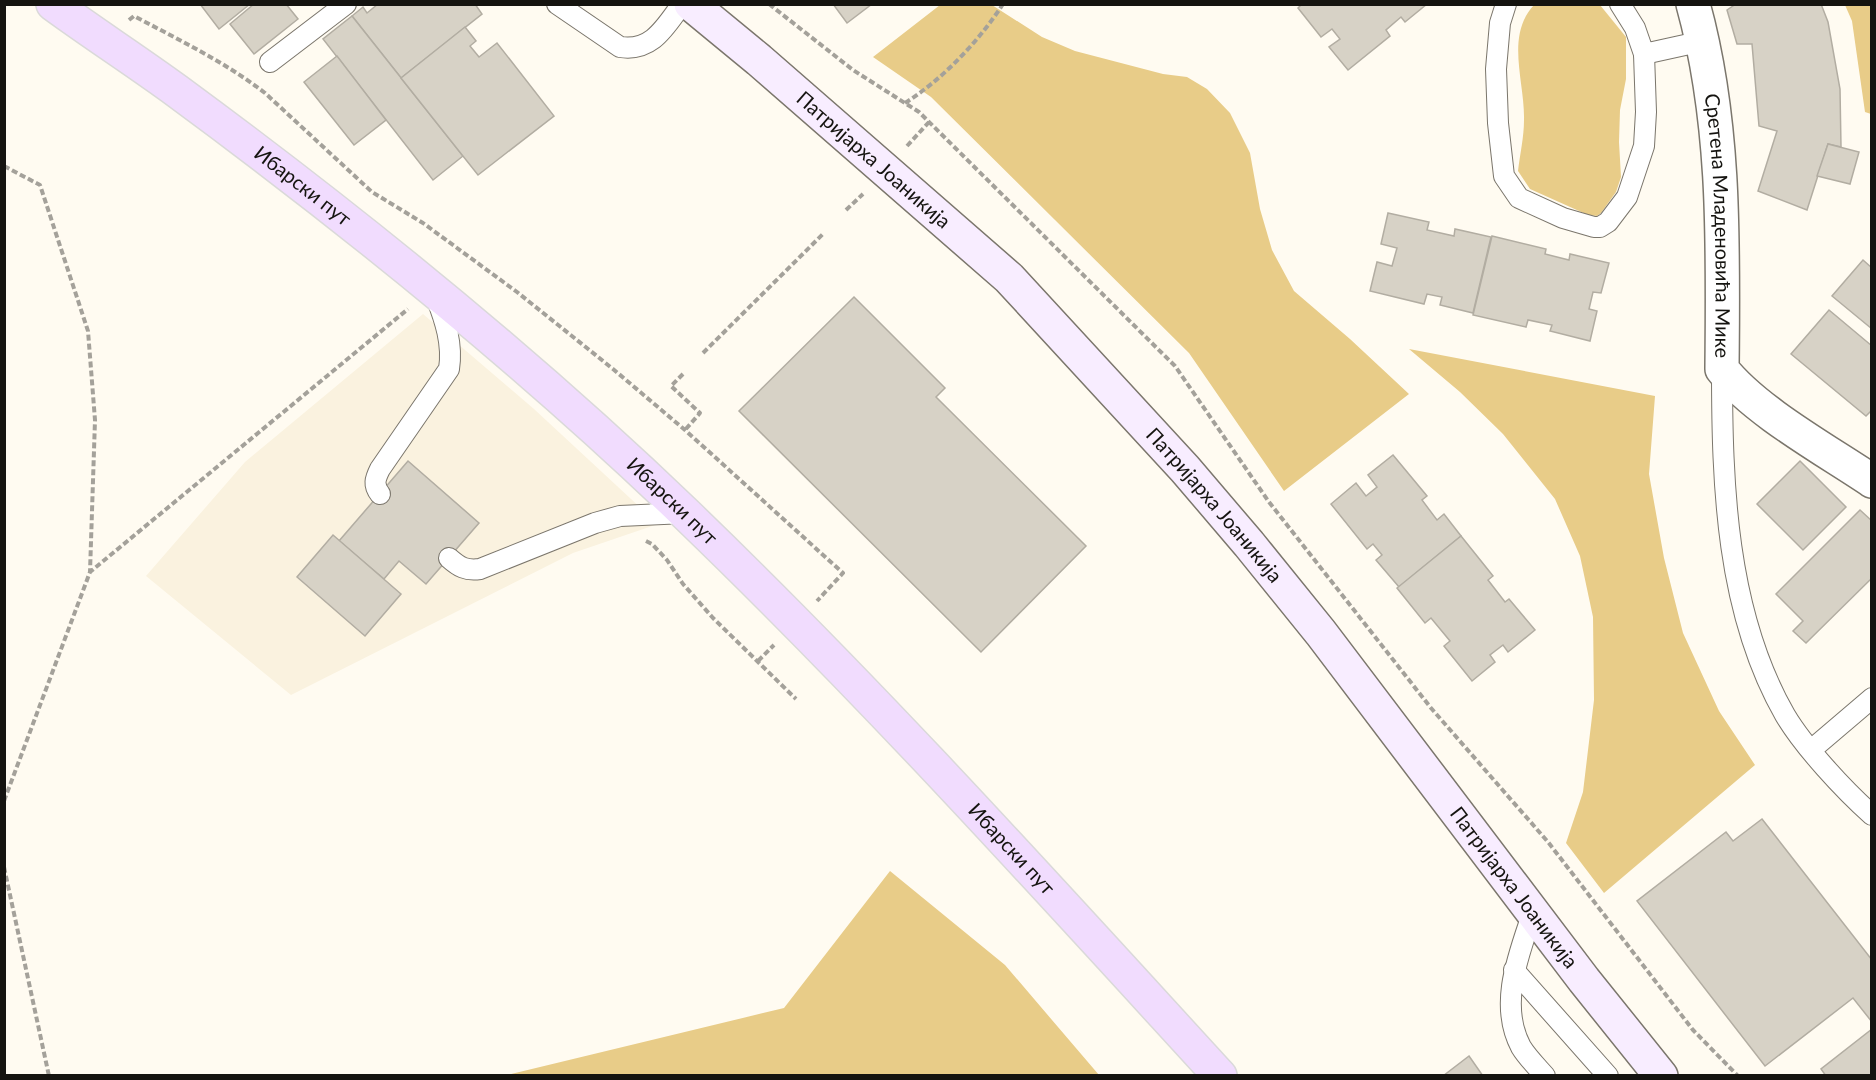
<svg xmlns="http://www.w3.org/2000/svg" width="1876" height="1080" font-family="Lato,sans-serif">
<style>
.built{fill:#faf2df}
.green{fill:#e8cc88}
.building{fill:#d7d2c6;stroke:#b2ada2;stroke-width:1.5}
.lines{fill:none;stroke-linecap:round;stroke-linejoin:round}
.lane-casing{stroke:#7b766c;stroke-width:22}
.street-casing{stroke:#7b766c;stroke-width:36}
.secondary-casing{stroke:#7b766c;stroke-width:36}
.primary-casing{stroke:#dad9d9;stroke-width:36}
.path{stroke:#a4a19a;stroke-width:4;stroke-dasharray:6 3;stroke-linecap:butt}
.lane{stroke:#fff;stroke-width:20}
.street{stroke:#fff;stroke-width:33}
.secondary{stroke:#f8edff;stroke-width:33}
.primary{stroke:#f1dcfe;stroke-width:33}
.labels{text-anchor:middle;stroke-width:4.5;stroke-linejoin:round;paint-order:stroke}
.street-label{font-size:20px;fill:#151410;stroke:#fffbf1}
</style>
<rect width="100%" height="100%" fill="#fffbf1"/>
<!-- built -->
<path class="built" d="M423 314 534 409 658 524 573 553 291 695 146 576 245 462Z"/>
<!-- green -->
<g class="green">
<path d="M940 5H992L1042 37 1075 51 1163 74 1187 77 1207 89 1230 113 1250 153 1260 209 1272 250 1294 291 1350 339 1409 394 1284 491 1189 353 931 97 873 57Z"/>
<path d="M1534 5H1600L1626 37V79L1620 110 1619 142 1621 177 1616 192 1601 213 1597 216 1588 215 1530 189 1518 171C1520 154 1524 137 1524 120 1525 82 1505 36 1534 5Z"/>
<path d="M1845 5H1871V114L1865 112 1852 21Z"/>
<path d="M1409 349 1655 396 1649 474 1664 558 1683 633 1719 711 1755 765 1604 893 1566 843 1583 792 1594 700 1593 617 1580 556 1555 499 1503 434 1460 392Z"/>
<path d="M890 871 1005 965 1099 1075H507L784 1008Z"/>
</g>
<!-- building -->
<g class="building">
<path d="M200 4H250L219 29Z"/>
<path d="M254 4H286L298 19 254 54 230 24Z"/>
<path d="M378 4H475L482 14 401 78 352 16 363 7 367 13Z"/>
<path d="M833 4H872L847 23Z"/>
<path d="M1302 4H1427L1405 22 1401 17 1386 30 1390 36 1348 70 1329 47 1340 39 1332 29 1321 37 1298 8Z"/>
<path d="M1736 4H1821L1828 22 1840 89 1841 147 1828 144 1807 210 1758 191 1777 131 1759 126 1752 44H1737L1727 10Z"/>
<path d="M352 16 463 156 433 180 323 39Z"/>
<path d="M465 27 476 41 470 46 479 57 497 43 554 116 478 175 401 78Z"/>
<path d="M337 56 386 120 354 145 304 82Z"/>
<path d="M1828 144 1859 152 1850 184 1817 176Z"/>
<path d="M1388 213 1429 222 1427 230 1454 236 1455 229 1491 237 1473 313 1440 305 1442 297 1427 294 1424 304 1370 291 1377 262 1392 266 1397 248 1381 244Z"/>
<path d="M1492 236 1546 249 1545 254 1569 260 1570 254 1609 263 1601 293 1593 292 1589 309 1597 311 1590 341 1550 331 1552 325 1528 320 1526 327 1473 315Z"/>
<path d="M1863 260 1872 268V329L1832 296Z"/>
<path d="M854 297 945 388 936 397 1086 546 981 652 739 411Z"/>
<path d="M1829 310 1872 346V410L1866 416 1791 354Z"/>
<path d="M1393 455 1427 496 1422 500 1437 520 1444 514 1461 536 1399 587 1376 560 1382 555 1373 544 1367 549 1331 504 1356 483 1366 496 1377 487 1368 475Z"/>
<path d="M408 461 479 523 426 584 399 561 384 579 339 541Z"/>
<path d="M1800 461 1846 507 1803 550 1757 504Z"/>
<path d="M1860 510 1872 521V578L1806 643 1793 631 1803 621 1776 594Z"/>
<path d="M333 535 401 594 365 636 297 577Z"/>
<path d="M1461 536 1493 576 1488 580 1505 602 1509 599 1535 630 1508 652 1503 645 1490 655 1495 662 1472 681 1444 646 1450 641 1431 618 1425 623 1397 588Z"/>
<path d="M1762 819 1872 960V1022L1853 998 1765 1066 1637 901 1726 832 1733 841Z"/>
<path d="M1872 1029V1076H1826L1821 1069Z"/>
<path d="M1469 1056 1483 1076H1443Z"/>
</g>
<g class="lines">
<defs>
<g id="lane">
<path d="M557 4 620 47C652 52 665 27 682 4"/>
<path d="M1506 4 1500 23 1496 69 1498 123 1504 176 1519 198 1563 218 1594 227H1600L1608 222 1627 197 1644 146 1646 112 1644 54"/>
<path d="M1620 4 1635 28 1644 54 1703 41"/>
<path d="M270 62 346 4"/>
<path d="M1722 369C1722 485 1726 612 1785 715 1804 747 1844 790 1872 815"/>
<path d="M380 494C373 485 375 479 380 469L449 369C453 344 445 320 436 297"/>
<path d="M449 558C459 567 466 571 480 569L595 523 620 516 685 513"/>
<path d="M1811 750 1872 698"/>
<path d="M1533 912C1519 954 1498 1004 1521 1047 1527 1057 1537 1067 1545 1076"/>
<path d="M1514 970 1608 1076"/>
</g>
<g id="street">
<path id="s1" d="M1693 4C1726 123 1723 247 1722 369 1755 411 1826 450 1872 481"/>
</g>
<g id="secondary">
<path id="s2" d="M691 4 759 60 1009 278 1185 469 1249 544 1321 633 1584 980 1661 1076"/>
</g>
<g id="primary">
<path id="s3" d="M53 4C94 34 136 61 177 91 355 222 527 361 686 514 872 693 1045 885 1220 1076"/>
</g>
</defs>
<!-- lane casing -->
<use href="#lane" class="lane-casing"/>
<!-- street casing -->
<use href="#street" class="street-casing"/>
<!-- secondary casing -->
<use href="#secondary" class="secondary-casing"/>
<!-- primary casing -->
<use href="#primary" class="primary-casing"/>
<!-- path -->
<g class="path">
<path d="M769 4 853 70 919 112 1175 366 1269 502 1431 708 1548 842 1693 1030 1738 1076"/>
<path d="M129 20 134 16C179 40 225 62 265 93L372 192 423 223 517 292 613 369 685 430 843 573 817 601"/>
<path d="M905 103C943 79 979 41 1003 4"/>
<path d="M907 146 929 122"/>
<path d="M4 166 40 185 88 331 95 420 90 572"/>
<path d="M846 210 863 194"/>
<path d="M703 353 824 233"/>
<path d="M683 374 671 386 700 413 685 430"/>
<path d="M646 541 652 544 667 560 683 584 713 618 796 699"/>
<path d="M758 661 774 645"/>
<path d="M4 801 90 572 408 309"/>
<path d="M4 867 49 1076"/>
</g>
<!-- lane -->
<use href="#lane" class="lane"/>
<!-- street -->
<use href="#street" class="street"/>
<!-- secondary -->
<use href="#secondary" class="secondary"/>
<!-- primary -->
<use href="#primary" class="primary"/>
</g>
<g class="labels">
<!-- street labels -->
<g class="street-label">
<text dy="7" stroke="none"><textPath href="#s2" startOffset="240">Патријарха Јоаникија</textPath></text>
<text dy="7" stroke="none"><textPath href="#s3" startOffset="309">Ибарски пут</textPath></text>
<text dy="7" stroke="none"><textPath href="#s1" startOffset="224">Сретена Младеновића Мике</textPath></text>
<text dy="7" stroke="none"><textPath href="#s3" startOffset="795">Ибарски пут</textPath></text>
<text dy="7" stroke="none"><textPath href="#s2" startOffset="726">Патријарха Јоаникија</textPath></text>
<text dy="7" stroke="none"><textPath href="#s3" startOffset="1281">Ибарски пут</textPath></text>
<text dy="7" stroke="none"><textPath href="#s2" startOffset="1212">Патријарха Јоаникија</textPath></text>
</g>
</g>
<!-- border -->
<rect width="1876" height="1080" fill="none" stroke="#151410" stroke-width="12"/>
</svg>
